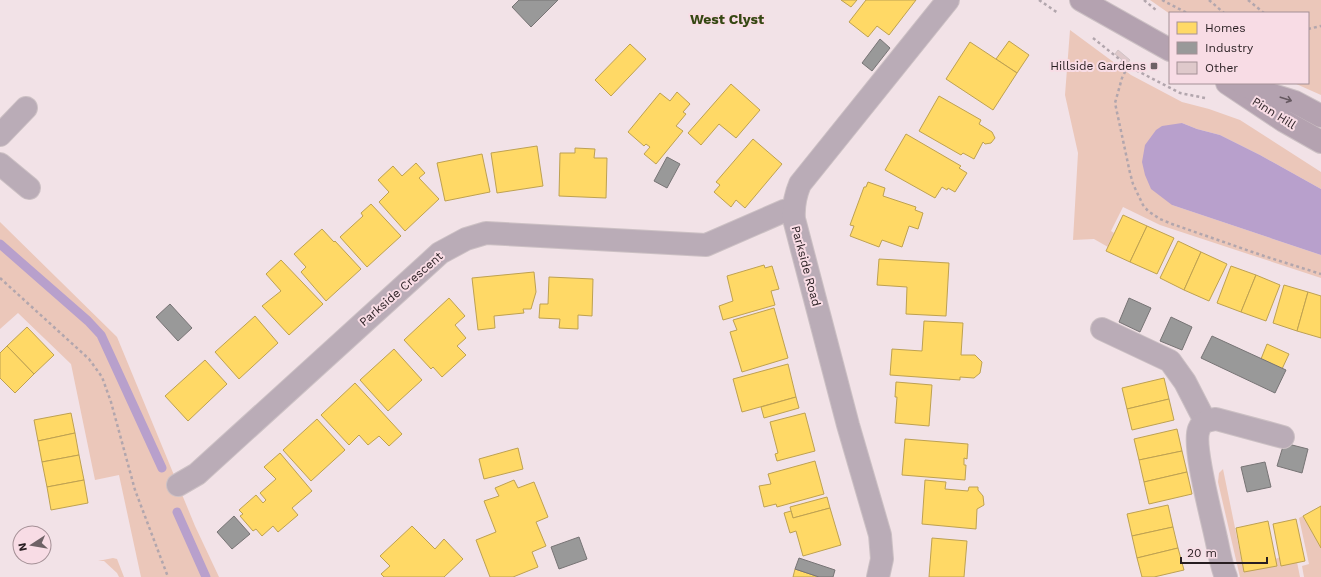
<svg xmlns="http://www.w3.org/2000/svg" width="1321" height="577" font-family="'Work Sans',sans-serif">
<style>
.green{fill:#ebc7ba}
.water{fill:#b8a0cc}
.homes{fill:#ffd966;stroke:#bea151}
.industry{fill:#999;stroke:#777475}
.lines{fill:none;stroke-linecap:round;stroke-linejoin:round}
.stream{stroke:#b8a0cc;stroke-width:9}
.building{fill:#dfc9cb;stroke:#d0c3c5}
.minor-casing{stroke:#ccc0c4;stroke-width:24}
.major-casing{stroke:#ccc0c4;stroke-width:24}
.path{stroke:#b2a6ad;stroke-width:2.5;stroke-dasharray:3 3;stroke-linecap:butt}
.minor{stroke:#baacb7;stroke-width:22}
.major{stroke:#b4a2b0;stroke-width:22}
.oneway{stroke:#665961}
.poi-dot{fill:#6e6266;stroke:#f8dce5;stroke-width:1.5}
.labels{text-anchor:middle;stroke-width:4;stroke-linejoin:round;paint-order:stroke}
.poi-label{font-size:12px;fill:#271d20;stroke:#f8dce5;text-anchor:end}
.street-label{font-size:12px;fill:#271d20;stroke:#f8dce5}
.quarter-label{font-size:14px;font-weight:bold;fill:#354712;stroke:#f8dce5}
</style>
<rect width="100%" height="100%" fill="#f2e2e7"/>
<!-- green -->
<g class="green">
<path d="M1150 0H1321V95L1294 83H1308V13H1170V14Z"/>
<path d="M1070 30 1131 75 1182 102 1209 109 1240 120 1321 172V189L1260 155 1220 135 1197 129 1182 123 1172 205 1321 255V278L1160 225 1123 207 1111 231 1114 233 1108 247 1094 239 1073 240 1078 153 1065 95Z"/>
<path d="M0 222 117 337 195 526 219 577H141L119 475 95 480 71 364 18 313 0 329Z"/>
<path d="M1223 469 1244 572 1280 557 1297 562 1300 577H1240L1218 482 1219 473Z"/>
<path d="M1303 516 1321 548V577H1304L1302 566 1309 564 1299 518Z"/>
<path d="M113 558 117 559 124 577H119L117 573 104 561H98Z"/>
</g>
<!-- water -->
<path class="water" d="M1182 123 1197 129 1220 135 1260 155 1321 189V255L1172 205 1151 189 1145 175 1142 162 1145 145 1156 130 1162 126Z"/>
<!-- homes -->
<g class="homes">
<path d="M841 0H857L851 7Z"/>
<path d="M866 0H916L889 35 877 26 868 37 849 22Z"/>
<path d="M1009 41 1029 55 1017 73 996 59Z"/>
<path d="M970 42 1017 73 993 110 946 79Z"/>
<path d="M630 44 646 59 611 96 595 80Z"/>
<path d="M731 84 760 110 736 138 719 124 701 145 688 133Z"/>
<path d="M677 92 690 104 683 112 686 114 676 126 683 131 656 164 644 154 650 147 646 144 644 146 628 132 660 93 670 101Z"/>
<path d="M939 96 981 120 979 124 992 132 995 138 991 143 985 144 983 142 974 159 963 153 961 155 919 131Z"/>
<path d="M906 134 961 166 959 168 967 173 955 192 948 188 947 190 942 187 935 198 885 170Z"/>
<path d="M753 139 782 164 745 208 736 200 731 207 714 192 720 185 716 182Z"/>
<path d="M537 146 543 186 497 193 491 153Z"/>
<path d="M575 148 595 149 594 158H607L606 198 559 196 560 153H575Z"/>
<path d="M482 154 490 192 445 201 437 163Z"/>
<path d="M416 163 425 173 419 178 439 199 405 231 379 202 389 192 378 180 393 166 402 176Z"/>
<path d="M868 182 885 188 883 196 916 207 915 210 923 213 918 229 909 226 902 247 882 240 879 247 850 236 854 226 850 225 864 187H866Z"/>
<path d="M371 204 401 236 367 267 340 237 363 216 361 213Z"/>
<path d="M1123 215 1147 226 1130 262 1106 251Z"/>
<path d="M1147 226 1174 238 1157 274 1130 262Z"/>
<path d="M322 229 334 242 335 241 361 269 326 301 301 272 306 267 294 254Z"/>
<path d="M1178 241 1201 252 1184 290 1160 278Z"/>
<path d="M1201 252 1227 264 1209 301 1184 290Z"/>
<path d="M879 259 949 263 946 316 906 314 907 287 877 285Z"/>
<path d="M281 260 323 304 289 335 262 306 281 291 266 274Z"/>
<path d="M764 265 765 268 772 266 779 289 771 291 775 305 723 320 719 306 733 301 727 276Z"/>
<path d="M1231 266 1256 275 1241 312 1217 303Z"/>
<path d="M534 272 536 292 531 309H523L524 313 494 316 495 328 478 330 472 278Z"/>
<path d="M1256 275 1280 285 1266 321 1241 312Z"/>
<path d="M549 277 593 279 592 316 578 315V329L559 328 560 319 539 318 540 304H548Z"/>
<path d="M1284 285 1308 292 1297 331 1273 323Z"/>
<path d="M1308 292 1321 296V338L1297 331Z"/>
<path d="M449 298 465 316 455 325 466 338 457 346 466 355 442 377 433 367 431 369 404 340Z"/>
<path d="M774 308 788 358 742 372 730 332 737 330 733 320Z"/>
<path d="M255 316 278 343 239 379 215 352Z"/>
<path d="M924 321 963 323 961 355H975L982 362 980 373 974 378 960 377V380L890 375 892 349 922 351Z"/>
<path d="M27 327 54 355 34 374 7 346Z"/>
<path d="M1267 344 1289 354 1282 369 1261 359Z"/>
<path d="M7 346 34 374 15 393 0 378V353Z"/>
<path d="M394 349 422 380 388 411 360 380Z"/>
<path d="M205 360 227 384 188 421 165 396Z"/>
<path d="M788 364 796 397 742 412 733 379Z"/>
<path d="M1164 378 1169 399 1127 409 1122 388Z"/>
<path d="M896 382 932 385 929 426 895 423 897 397H895Z"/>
<path d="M355 383 402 434 389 446 379 436 368 445 359 435 349 445 321 415Z"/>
<path d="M796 397 799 408 764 418 761 407Z"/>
<path d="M1169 399 1174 420 1132 430 1127 409Z"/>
<path d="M71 413 75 433 38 441 34 420Z"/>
<path d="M805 413 815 451 777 461 775 454 778 453 770 422Z"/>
<path d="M317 419 345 450 311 481 283 450Z"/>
<path d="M1177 429 1182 451 1139 460 1134 439Z"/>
<path d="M75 433 79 455 42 462 38 441Z"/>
<path d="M905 439 968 444 967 459 964 458V465H966L965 480 902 475Z"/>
<path d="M518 448 523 469 484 479 479 459Z"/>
<path d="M1182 451 1187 472 1144 482 1139 460Z"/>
<path d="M280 453 312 491 292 508 298 515 278 532 273 526 262 536 256 529 253 531 240 516 243 514 239 510 256 495 263 503 266 500 260 493 276 479 264 467Z"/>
<path d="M79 455 84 480 47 487 42 462Z"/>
<path d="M815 461 824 494 777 507 776 504 764 507 759 486 771 484 768 474Z"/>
<path d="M1187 472 1192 494 1149 504 1144 482Z"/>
<path d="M84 480 88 503 51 510 47 487Z"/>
<path d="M514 480 518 488 534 482 548 517 536 522 546 546 532 552 538 567 513 577H490L476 540 496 532 484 501 499 496 495 488Z"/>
<path d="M925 480 946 482 945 489 968 491 969 487H978V490L983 496 984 505 977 509 976 529 922 524Z"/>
<path d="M827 497 830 508 793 518 790 507Z"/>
<path d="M1168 505 1173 527 1132 536 1127 514Z"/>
<path d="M1321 506V548L1303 516Z"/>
<path d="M830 508 841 545 803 556 796 531 790 533 784 513 791 511 793 518Z"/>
<path d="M1296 519 1305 561 1281 566 1273 524Z"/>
<path d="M1268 521 1277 566 1244 572 1236 528Z"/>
<path d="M412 526 435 549 444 539 463 559 444 577H384L381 574 390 566 380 556Z"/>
<path d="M1173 527 1178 548 1137 558 1132 536Z"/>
<path d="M932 538 967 541 964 577H929Z"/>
<path d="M1178 548 1184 570 1154 577H1142L1137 558Z"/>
<path d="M795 569 819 577H793Z"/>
</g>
<!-- industry -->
<g class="industry">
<path d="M519 0H558L531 27 512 7Z"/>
<path d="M880 39 890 48 872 71 862 63Z"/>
<path d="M667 157 680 164 667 188 654 181Z"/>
<path d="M1129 298 1151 308 1140 332 1119 322Z"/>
<path d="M170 304 192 328 178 341 156 317Z"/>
<path d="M1171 317 1192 327 1182 350 1160 341Z"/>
<path d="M1212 336 1286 370 1275 393 1201 358Z"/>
<path d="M1284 443 1308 449 1302 473 1277 466Z"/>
<path d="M1265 462 1271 487 1247 492 1241 467Z"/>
<path d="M234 516 250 534 232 549 217 532Z"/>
<path d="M579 537 587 559 559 569 551 547Z"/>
<path d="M799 558 835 570 833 577H819L795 569Z"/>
</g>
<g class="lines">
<!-- stream -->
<g class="stream">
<path d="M0 244 88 321 101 335 162 468"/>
<path d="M177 512 206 577"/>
</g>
</g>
<!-- building -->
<path class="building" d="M1118 50 1130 60 1127 64 1115 54Z"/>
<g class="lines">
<defs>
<g id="minor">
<path d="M0 135 26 108"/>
<path d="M0 164 29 188"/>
<path d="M1102 329 1170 361 1185 382 1205 421"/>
<path d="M178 485 197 474 440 253 466 239 486 233 706 245 784 211 793 209"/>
<path d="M878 577 882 559 880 535 848 425 794 219C793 206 795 196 800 184L948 0"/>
<path d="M1226 577C1221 565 1219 551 1216 538 1212 518 1192 445 1199 429 1202 421 1209 420 1216 419L1283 437"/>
</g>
<g id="major">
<path d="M1081 0 1170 50"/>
<path d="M1227 83 1284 121 1321 142"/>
<path d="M1244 86 1295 102 1321 116"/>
</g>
</defs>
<!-- minor casing -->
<use href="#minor" class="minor-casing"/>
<!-- major casing -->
<use href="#major" class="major-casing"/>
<!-- path -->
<g class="path">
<path d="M1039 0 1058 13"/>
<path d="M1144 0 1156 10"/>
<path d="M1162 0 1187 13"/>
<path d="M1209 0 1224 13"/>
<path d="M1248 0 1264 13"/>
<path d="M1308 29 1321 26"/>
<path d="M1093 38 1128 66 1180 93 1205 98"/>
<path d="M1128 66 1122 78 1115 103 1130 173 1133 184 1143 205 1148 211 1160 219 1172 224 1264 256 1321 274"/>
<path d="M0 278 89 359 102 377 111 402 135 490 168 577"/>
</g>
<!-- minor -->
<use href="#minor" class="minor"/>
<!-- major -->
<use href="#major" class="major"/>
</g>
<!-- one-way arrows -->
<defs><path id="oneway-shaft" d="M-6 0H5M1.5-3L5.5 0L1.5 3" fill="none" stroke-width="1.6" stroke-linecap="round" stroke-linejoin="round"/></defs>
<use class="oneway" href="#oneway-shaft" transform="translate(1286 99) rotate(18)"/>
<!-- markers -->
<rect class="poi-dot" x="1150" y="62" width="8" height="8" rx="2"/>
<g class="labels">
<!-- poi labels -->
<g class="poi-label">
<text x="1146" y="70">Hillside Gardens</text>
</g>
<!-- street labels -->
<g class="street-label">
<text transform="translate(1274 113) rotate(32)" y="4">Pinn Hill</text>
<text transform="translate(806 266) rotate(75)" y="4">Parkside Road</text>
<text transform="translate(401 289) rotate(-41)" y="4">Parkside Crescent</text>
</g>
<!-- quarter labels -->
<g class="quarter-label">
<text x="727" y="24">West Clyst</text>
</g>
</g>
<!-- legend -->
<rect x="1169" y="12" width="140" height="72" fill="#f8dce5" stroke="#a49096"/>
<rect x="1177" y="22" width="20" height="12" fill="#ffd966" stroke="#a49096"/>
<text x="1205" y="32" font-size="12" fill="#271d20">Homes</text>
<rect x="1177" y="42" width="20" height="12" fill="#999999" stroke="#a49096"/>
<text x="1205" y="52" font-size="12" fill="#271d20">Industry</text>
<rect x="1177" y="62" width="20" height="12" fill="#dfc9cb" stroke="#a49096"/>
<text x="1205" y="72" font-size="12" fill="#271d20">Other</text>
<!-- north arrow -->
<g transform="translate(32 545) rotate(258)"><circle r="19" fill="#f8dce5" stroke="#a49096"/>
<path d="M0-3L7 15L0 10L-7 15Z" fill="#6e6266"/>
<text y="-6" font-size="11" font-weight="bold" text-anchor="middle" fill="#271d20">N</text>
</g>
<!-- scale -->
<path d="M1181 557v6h86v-6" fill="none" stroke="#271d20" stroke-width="2"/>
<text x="1187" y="557" font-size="12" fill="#271d20" stroke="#f8dce5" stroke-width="3" paint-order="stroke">20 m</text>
</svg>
